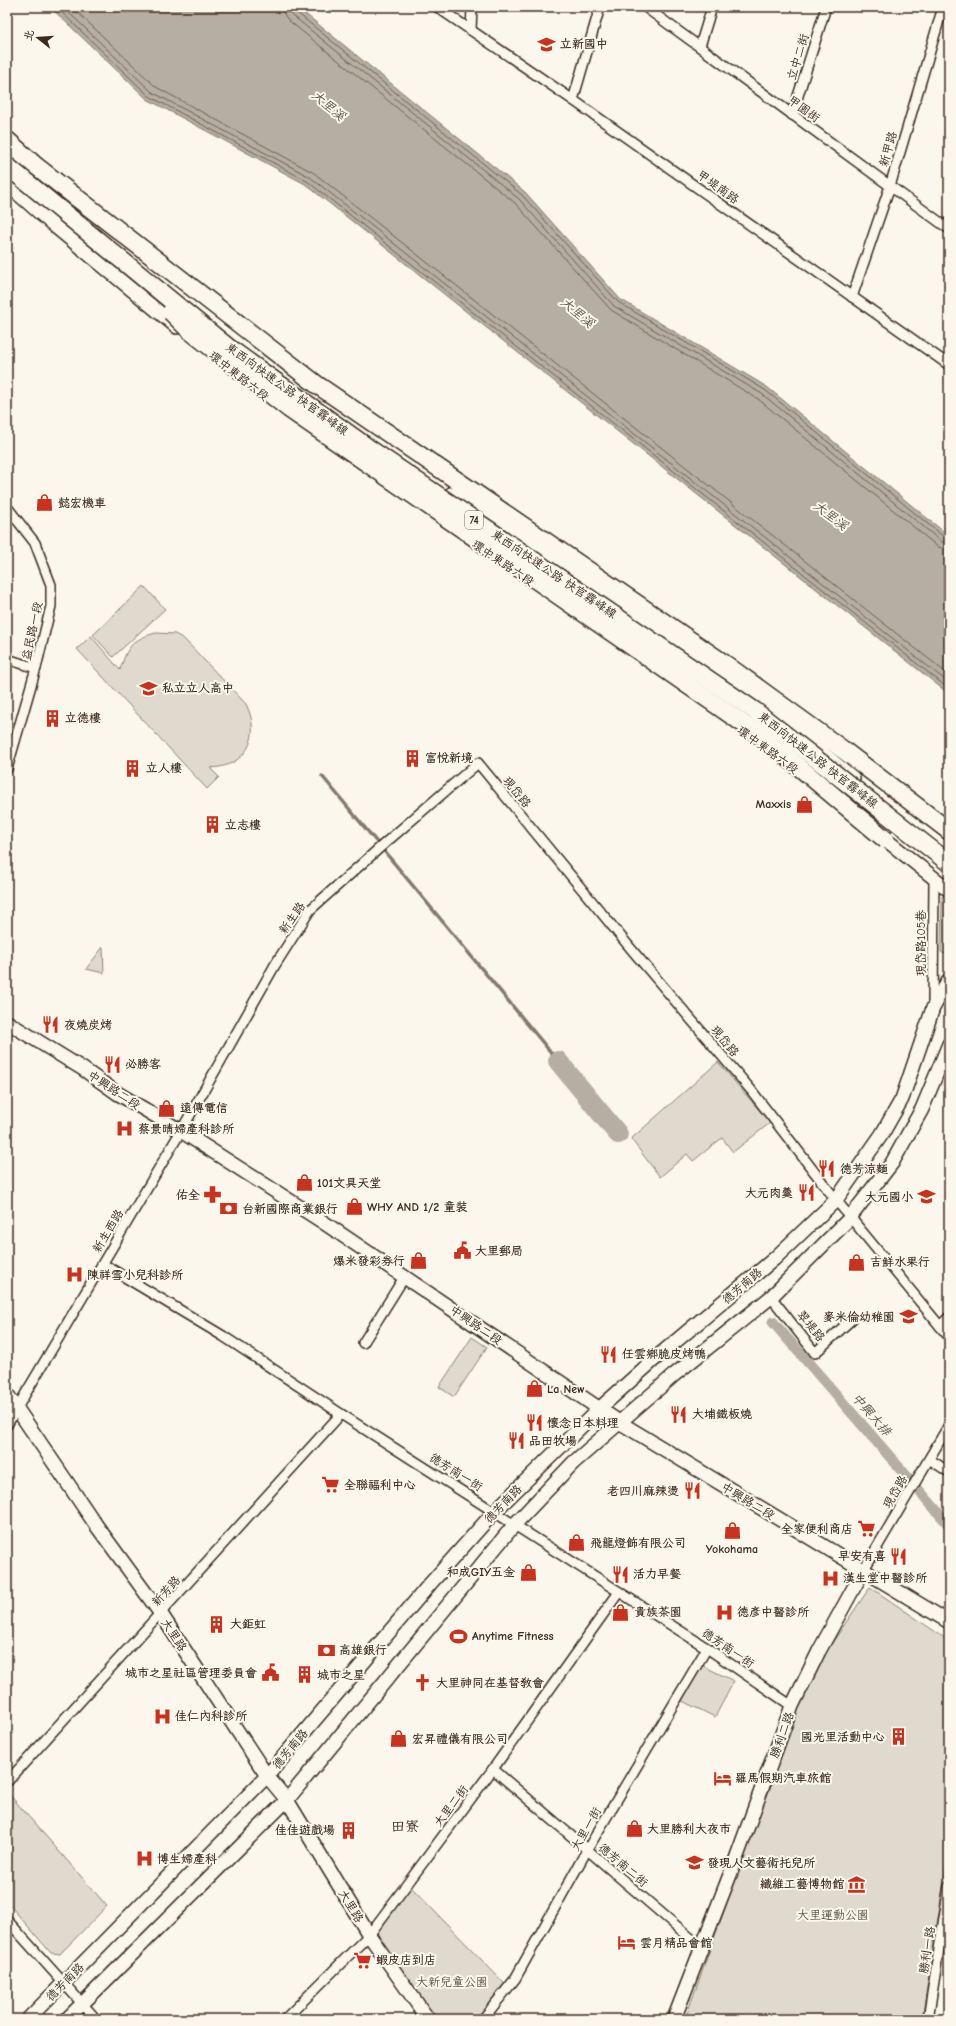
<svg xmlns="http://www.w3.org/2000/svg" width="956" height="2026" font-family="'Comic Neue','LXGW WenKai TC',sans-serif">
<style>
.green{fill:#dfd9ce;stroke:#8d8276}
.water{fill:#b6aea2;stroke:#85796d}
.lines{fill:none;stroke-linecap:round;stroke-linejoin:round}
.shore{stroke:#6c5f53;stroke-width:1}
.stream{stroke:#85796d;stroke-width:3.5}
.canal{stroke:#b6aea2;stroke-width:11}
.river{stroke:#b6aea2;stroke-width:20}
.street-casing{stroke:#3b2a1e;stroke-width:12}
.secondary-casing{stroke:#3b2a1e;stroke-width:16}
.highway-casing{stroke:#3b2a1e;stroke-width:20}
.street{stroke:#fbf7ec;stroke-width:9}
.secondary{stroke:#fbf7ec;stroke-width:13}
.highway{stroke:#fbf7ec;stroke-width:17}
.highway-bridge-casing{stroke:#3b2a1e;stroke-width:20;stroke-linecap:butt}
.highway-bridge{stroke:#fbf7ec;stroke-width:17}
.labels{text-anchor:middle;stroke-width:4;stroke-linejoin:round;paint-order:stroke}
.shield{fill:#fbf7ec;stroke:#75685c;stroke-width:1}
.shield-label{font-size:11px;font-weight:bold;fill:#3b2a1e}
.poi-label{font-size:12px;font-weight:bold;fill:#3b2a1e;stroke:#fbf7ec;text-anchor:start}
.street-label{font-size:12px;fill:#3b2a1e;stroke:#fbf7ec}
.park-label{font-size:12px;fill:#64564a;stroke:#fbf7ec}
.water-label{font-size:13px;font-style:italic;fill:#605246;stroke:#fbf7ec}
.quarter-label{font-size:14px;fill:#3b2a1e;stroke:#fbf7ec}
</style>
<rect width="100%" height="100%" fill="#fbf7ec"/>
<filter id="ink" filterUnits="userSpaceOnUse"><feTurbulence type="fractalNoise" baseFrequency=".025" numOctaves="2"/><feDisplacementMap in="SourceGraphic" scale="8" xChannelSelector="R" yChannelSelector="G"/><feConvolveMatrix kernelMatrix="1 2 1 2 8 2 1 2 1" color-interpolation-filters="sRGB"/></filter>
<g filter="url(#ink)">
<!-- green -->
<g class="green">
<path d="M144 586 165 609 113 657 93 635Z"/>
<path d="M156 633 175 634 184 639 246 704C262 736 247 767 210 768L219 777 207 789 77 649 91 636 120 670C127 647 132 639 156 633Z"/>
<path d="M942 896 949 900V950L945 954 941 952Z"/>
<path d="M103 947 104 973 86 969Z"/>
<path d="M718 1062 770 1123 733 1152 722 1138 693 1161 687 1154 660 1177 631 1139Z"/>
<path d="M472 1337 487 1347 454 1397 439 1387Z"/>
<path d="M870 1587 949 1641V1848L922 2019H685L796 1711 824 1655Z"/>
<path d="M701 1665 734 1681 715 1717 682 1701Z"/>
<path d="M8 1793 107 1906 60 1954 51 1953 7 1902Z"/>
<path d="M411 1887 505 1984 478 2019H433L373 1936Z"/>
</g>
<!-- water -->
<path class="water" d="M50 7H296L303 12 525 192 620 299 767 387 949 536V694L305 184 147 99Z"/>
<g class="lines">
<!-- shore -->
<g class="shore">
<path d="M56 7 149 96 307 181 949 689"/>
<path d="M63 7 152 92 310 177 949 683"/>
<path d="M72 7 156 87 314 173 949 675"/>
<path d="M283 7 284 14 288 20 515 203 611 310 758 399 938 547 949 550"/>
<path d="M289 7 292 15 519 199 614 306 762 394 942 542 949 544"/>
<path d="M294 7 296 12 522 195 618 302 765 390 945 538 949 539"/>
</g>
<!-- stream -->
<path class="stream" d="M322 776 558 1061"/>
<!-- canal -->
<path class="canal" d="M773 1322 949 1525"/>
<!-- river -->
<path class="river" d="M558 1061 618 1134"/>
<defs>
<g id="street">
<path d="M437 7 573 100 949 365"/>
<path d="M645 7 949 229"/>
<path d="M471 30 472 7"/>
<path d="M700 46 712 7"/>
<path d="M573 100 600 7"/>
<path d="M792 115 826 7"/>
<path d="M852 297 890 186 943 7"/>
<path d="M7 507 35 543 51 585V606L36 668 7 769"/>
<path d="M7 659 36 668"/>
<path d="M933 1007 934 878"/>
<path d="M103 1264 223 1336 341 1414 707 1648 792 1706"/>
<path d="M771 1297 815 1353 852 1319"/>
<path d="M940 1326 949 1317"/>
<path d="M363 1343 405 1276"/>
<path d="M7 1425 181 1131 275 965 310 910 384 844 478 763 632 950 751 1090 836 1200 949 1337"/>
<path d="M929 1459 949 1472"/>
<path d="M863 1571 949 1425"/>
<path d="M493 1769 701 1947"/>
<path d="M7 1782 341 1414"/>
<path d="M7 1920 96 2019"/>
<path d="M285 2019 369 1935 493 1769 619 1592"/>
<path d="M483 2019 515 1979 587 1850 707 1648"/>
<path d="M928 2019 949 1886"/>
</g>
<g id="secondary">
<path d="M7 155 25 171"/>
<path d="M7 184 57 228 177 327"/>
<path d="M451 494 641 621 790 726 853 778"/>
<path d="M880 835 949 890"/>
<path d="M7 1022 83 1069 117 1093 181 1131 323 1222 619 1422 949 1622"/>
<path d="M7 1394 96 1525 161 1614 267 1776 287 1800 369 1935 428 2019"/>
<path d="M28 2019 267 1776 430 1584 495 1511 599 1409 657 1357 774 1259 836 1200 882 1134 902 1099 933 1008 949 980"/>
<path d="M67 2019 287 1800 515 1524 573 1463 674 1375 771 1297 848 1220 892 1163 922 1109 949 1044"/>
<path d="M674 2019 733 1867 792 1706 819 1651 863 1571"/>
</g>
<path id="highway" d="M7 140 36 166 316 384 725 664 842 749 949 831"/>
</defs>
<!-- street casing -->
<use href="#street" class="street-casing"/>
<!-- secondary casing -->
<use href="#secondary" class="secondary-casing"/>
<!-- highway casing -->
<use href="#highway" class="highway-casing"/>
<!-- street -->
<use href="#street" class="street"/>
<!-- secondary -->
<use href="#secondary" class="secondary"/>
<!-- highway -->
<use href="#highway" class="highway"/>
<defs>
<g id="highway-bridge">
<path d="M7 166 229 348 367 447 755 711 949 863"/>
<path d="M171 312 189 330 289 409 767 740 886 840"/>
</g>
</defs>
<!-- highway-bridge casing -->
<use href="#highway-bridge" class="highway-bridge-casing"/>
<!-- highway-bridge -->
<use href="#highway-bridge" class="highway-bridge"/>
</g>
</g>
<!-- icons -->
<defs>
<symbol id="school-bare" viewBox="-9 -9 18 18"><path d="M0-5L7-2L0 1L-7-2ZM-4 1L0 2.5L4 1V4Q0 6-4 4Z" fill="#c8321e" stroke="#fbf7ec" stroke-width="2.5" paint-order="stroke"/></symbol>
<symbol id="shop-bare" viewBox="-9 -9 18 18"><path d="M-5-2.5h2.3a2.7 3.5 0 0 1 5.4 0H5L5.5 6h-11ZM-1.5-2.5h3a1.5 2.3 0 0 0-3 0Z" fill="#c8321e" stroke="#fbf7ec" stroke-width="2.5" paint-order="stroke"/></symbol>
<symbol id="building-bare" viewBox="-9 -9 18 18"><path d="M-4-6H4V6H1V3H-1V6H-4ZM-2.5-4.3h1.7v1.8h-1.7ZM.8-4.3h1.7v1.8H.8ZM-2.5-1h1.7V.8h-1.7ZM.8-1h1.7V.8H.8Z" fill="#c8321e" stroke="#fbf7ec" stroke-width="2.5" paint-order="stroke"/></symbol>
<symbol id="restaurant-bare" viewBox="-9 -9 18 18"><path d="M-5-6h1v4h1v-4h1v4h1v-4h1v5L-1.5 .5V6h-2V.5L-5-1ZM5-6V6H3V1.5H1.5Q1.5-4 5-6Z" fill="#c8321e" stroke="#fbf7ec" stroke-width="2.5" paint-order="stroke"/></symbol>
<symbol id="hospital-bare" viewBox="-9 -9 18 18"><path d="M-5-5h3v3.5h4V-5h3V5h-3V1.5h-4V5h-3Z" fill="#c8321e" stroke="#fbf7ec" stroke-width="2.5" paint-order="stroke"/></symbol>
<symbol id="pharmacy-bare" viewBox="-9 -9 18 18"><path d="M-2-6h4v4h4v4h-4v4h-4v-4h-4v-4h4Z" fill="#c8321e" stroke="#fbf7ec" stroke-width="2.5" paint-order="stroke"/></symbol>
<symbol id="bank-bare" viewBox="-9 -9 18 18"><path d="M-6-4H6V4H-6ZM0-2.3a2.3 2.3 0 1 0 0 4.6a2.3 2.3 0 1 0 0-4.6Z" fill="#c8321e" stroke="#fbf7ec" stroke-width="2.5" paint-order="stroke"/></symbol>
<symbol id="civic-bare" viewBox="-9 -9 18 18"><path d="M-.6-6.5H3V-4.5H.6V-3L4-1V1h2V6H-6V1h2V-1L-.6-3ZM-1.2 2.5V6h2.4V2.5Z" fill="#c8321e" stroke="#fbf7ec" stroke-width="2.5" paint-order="stroke"/></symbol>
<symbol id="supermarket-bare" viewBox="-9 -9 18 18"><path d="M-6-5.5h2.5l.6 2H6L4.5 2H-2.5L-4.4-4H-6ZM-1.5 3.2a1.3 1.3 0 1 0 .1 0ZM3 3.2a1.3 1.3 0 1 0 .1 0Z" fill="#c8321e" stroke="#fbf7ec" stroke-width="2.5" paint-order="stroke"/></symbol>
<symbol id="stadium-bare" viewBox="-9 -9 18 18"><path d="M0-5a6.5 5 0 1 0 0 10a6.5 5 0 1 0 0-10ZM-3.5-1.8h7v3.6h-7Z" fill="#c8321e" stroke="#fbf7ec" stroke-width="2.5" paint-order="stroke"/></symbol>
<symbol id="church-bare" viewBox="-9 -9 18 18"><path d="M-1.2-6h2.4v3.5h3.3v2.4h-3.3V6h-2.4V-.1h-3.3v-2.4h3.3Z" fill="#c8321e" stroke="#fbf7ec" stroke-width="2.5" paint-order="stroke"/></symbol>
<symbol id="hotel-bare" viewBox="-9 -9 18 18"><path d="M-6-4.5h1.5V1H6V5H4.5V3h-9V5H-6ZM-4 0a1.8 1.8 0 1 1 3.6 0ZM.5 0V-2.5h3Q6-2.5 6 0Z" fill="#c8321e" stroke="#fbf7ec" stroke-width="2.5" paint-order="stroke"/></symbol>
<symbol id="museum-bare" viewBox="-9 -9 18 18"><path d="M0-6L6-3V-2H-6V-3ZM-5-1h2V3h-2ZM-1-1h2V3h-2ZM3-1h2V3H3ZM-6 4H6V6H-6Z" fill="#c8321e" stroke="#fbf7ec" stroke-width="2.5" paint-order="stroke"/></symbol>
</defs>
<g fill-rule="evenodd">
<use href="#school-bare" x="534" y="32" width="25" height="25"/>
<use href="#shop-bare" x="32" y="490" width="25" height="25"/>
<use href="#school-bare" x="136" y="676" width="25" height="25"/>
<use href="#building-bare" x="40" y="706" width="25" height="25"/>
<use href="#building-bare" x="400" y="746" width="25" height="25"/>
<use href="#building-bare" x="120" y="756" width="25" height="25"/>
<use href="#shop-bare" x="792" y="792" width="25" height="25"/>
<use href="#building-bare" x="200" y="812" width="25" height="25"/>
<use href="#restaurant-bare" x="38" y="1012" width="25" height="25"/>
<use href="#restaurant-bare" x="100" y="1052" width="25" height="25"/>
<use href="#shop-bare" x="154" y="1096" width="25" height="25"/>
<use href="#hospital-bare" x="112" y="1116" width="25" height="25"/>
<use href="#restaurant-bare" x="814" y="1156" width="25" height="25"/>
<use href="#shop-bare" x="292" y="1170" width="25" height="25"/>
<use href="#restaurant-bare" x="794" y="1180" width="25" height="25"/>
<use href="#pharmacy-bare" x="200" y="1182" width="25" height="25"/>
<use href="#school-bare" x="914" y="1184" width="25" height="25"/>
<use href="#shop-bare" x="342" y="1194" width="25" height="25"/>
<use href="#bank-bare" x="216" y="1196" width="25" height="25"/>
<use href="#civic-bare" x="450" y="1238" width="25" height="25"/>
<use href="#shop-bare" x="406" y="1248" width="25" height="25"/>
<use href="#shop-bare" x="844" y="1250" width="25" height="25"/>
<use href="#hospital-bare" x="62" y="1262" width="25" height="25"/>
<use href="#school-bare" x="896" y="1304" width="25" height="25"/>
<use href="#restaurant-bare" x="596" y="1342" width="25" height="25"/>
<use href="#shop-bare" x="522" y="1376" width="25" height="25"/>
<use href="#restaurant-bare" x="666" y="1402" width="25" height="25"/>
<use href="#restaurant-bare" x="522" y="1410" width="25" height="25"/>
<use href="#restaurant-bare" x="504" y="1428" width="25" height="25"/>
<use href="#supermarket-bare" x="318" y="1472" width="25" height="25"/>
<use href="#restaurant-bare" x="680" y="1478" width="25" height="25"/>
<use href="#supermarket-bare" x="854" y="1516" width="25" height="25"/>
<use href="#shop-bare" x="720" y="1518" width="25" height="25"/>
<use href="#shop-bare" x="564" y="1530" width="25" height="25"/>
<use href="#restaurant-bare" x="886" y="1544" width="25" height="25"/>
<use href="#shop-bare" x="516" y="1560" width="25" height="25"/>
<use href="#restaurant-bare" x="608" y="1562" width="25" height="25"/>
<use href="#hospital-bare" x="818" y="1566" width="25" height="25"/>
<use href="#shop-bare" x="608" y="1600" width="25" height="25"/>
<use href="#hospital-bare" x="712" y="1600" width="25" height="25"/>
<use href="#building-bare" x="204" y="1612" width="25" height="25"/>
<use href="#stadium-bare" x="446" y="1624" width="25" height="25"/>
<use href="#bank-bare" x="314" y="1638" width="25" height="25"/>
<use href="#civic-bare" x="258" y="1660" width="25" height="25"/>
<use href="#building-bare" x="292" y="1662" width="25" height="25"/>
<use href="#church-bare" x="410" y="1670" width="25" height="25"/>
<use href="#hospital-bare" x="150" y="1704" width="25" height="25"/>
<use href="#building-bare" x="886" y="1724" width="25" height="25"/>
<use href="#shop-bare" x="386" y="1726" width="25" height="25"/>
<use href="#hotel-bare" x="710" y="1766" width="25" height="25"/>
<use href="#shop-bare" x="622" y="1816" width="25" height="25"/>
<use href="#building-bare" x="336" y="1818" width="25" height="25"/>
<use href="#hospital-bare" x="132" y="1846" width="25" height="25"/>
<use href="#school-bare" x="682" y="1850" width="25" height="25"/>
<use href="#museum-bare" x="844" y="1872" width="25" height="25"/>
<use href="#hotel-bare" x="614" y="1930" width="25" height="25"/>
<use href="#supermarket-bare" x="350" y="1948" width="25" height="25"/>
</g>
<g class="labels">
<!-- shield labels -->
<rect class="shield" x="465" y="511" width="18" height="18" rx="3"/>
<g class="shield-label">
<text x="474" y="524">74</text>
</g>
<!-- poi labels -->
<g class="poi-label">
<text x="560" y="48">立新國中</text>
<text x="58" y="507">懿宏機車</text>
<text x="162" y="692">私立立人高中</text>
<text x="65" y="722">立德樓</text>
<text x="425" y="762">富悅新境</text>
<text x="146" y="772">立人樓</text>
<text x="791" y="808" text-anchor="end">Maxxis</text>
<text x="225" y="829">立志樓</text>
<text x="64" y="1029">夜燒炭烤</text>
<text x="125" y="1068">必勝客</text>
<text x="180" y="1112">遠傳電信</text>
<text x="138" y="1133">蔡景晴婦產科診所</text>
<text x="840" y="1173">德芳涼麵</text>
<text x="317" y="1187">101文具天堂</text>
<text x="793" y="1197" text-anchor="end">大元肉羹</text>
<text x="200" y="1199" text-anchor="end">佑全</text>
<text x="913" y="1201" text-anchor="end">大元國小</text>
<text x="367" y="1211">WHY AND 1/2 童裝</text>
<text x="242" y="1213">台新國際商業銀行</text>
<text x="475" y="1255">大里郵局</text>
<text x="405" y="1265" text-anchor="end">爆米發彩券行</text>
<text x="870" y="1266">吉鮮水果行</text>
<text x="87" y="1279">陳祥雪小兒科診所</text>
<text x="895" y="1321" text-anchor="end">麥米倫幼稚園</text>
<text x="622" y="1358">任雲鄉脆皮烤鴨</text>
<text x="547" y="1393">La New</text>
<text x="692" y="1418">大埔鐵板燒</text>
<text x="547" y="1427">懷念日本料理</text>
<text x="529" y="1445">品田牧場</text>
<text x="344" y="1489">全聯福利中心</text>
<text x="679" y="1495" text-anchor="end">老四川麻辣燙</text>
<text x="853" y="1533" text-anchor="end">全家便利商店</text>
<text x="590" y="1547">飛龍燈飾有限公司</text>
<text x="732" y="1553" text-anchor="middle">Yokohama</text>
<text x="886" y="1560" text-anchor="end">早安有喜</text>
<text x="515" y="1576" text-anchor="end">和成GIY五金</text>
<text x="633" y="1578">活力早餐</text>
<text x="843" y="1582">漢生堂中醫診所</text>
<text x="634" y="1616">貴族茶園</text>
<text x="737" y="1616">德彥中醫診所</text>
<text x="230" y="1628">大鉅虹</text>
<text x="472" y="1640">Anytime Fitness</text>
<text x="339" y="1654">高雄銀行</text>
<text x="257" y="1677" text-anchor="end">城市之星社區管理委員會</text>
<text x="317" y="1679">城市之星</text>
<text x="436" y="1687">大里神同在基督教會</text>
<text x="175" y="1720">佳仁內科診所</text>
<text x="885" y="1741" text-anchor="end">國光里活動中心</text>
<text x="412" y="1743">宏昇禮儀有限公司</text>
<text x="735" y="1782">羅馬假期汽車旅館</text>
<text x="647" y="1833">大里勝利大夜市</text>
<text x="335" y="1834" text-anchor="end">佳佳遊戲場</text>
<text x="157" y="1863">博生婦產科</text>
<text x="707" y="1867">發現人文藝術托兒所</text>
<text x="844" y="1888" text-anchor="end">纖維工藝博物館</text>
<text x="640" y="1947">雲月精品會館</text>
<text x="376" y="1964">蝦皮店到店</text>
</g>
<!-- street labels -->
<g class="street-label">
<text transform="translate(798 57) rotate(-73)" y="4">立中二街</text>
<text transform="translate(804 109) rotate(36)" y="4">甲園街</text>
<text transform="translate(888 149) rotate(-74)" y="4">新甲路</text>
<text transform="translate(718 187) rotate(35)" y="4">甲堤南路</text>
<text transform="translate(239 376) rotate(38)" y="4">環中東路六段</text>
<text transform="translate(287 389) rotate(36)" y="4">東西向快速公路 快官霧峰線</text>
<text transform="translate(503 563) rotate(34)" y="4">環中東路六段</text>
<text transform="translate(554 574) rotate(34)" y="4">東西向快速公路 快官霧峰線</text>
<text transform="translate(32 631) rotate(-78)" y="4">益民路一段</text>
<text transform="translate(768 750) rotate(36)" y="4">環中東路六段</text>
<text transform="translate(818 760) rotate(38)" y="4">東西向快速公路 快官霧峰線</text>
<text transform="translate(517 792) rotate(50)" y="4">現岱路</text>
<text transform="translate(292 918) rotate(-55)" y="4">新生路</text>
<text transform="translate(921 943) rotate(-90)" y="4">現岱路105巷</text>
<text transform="translate(725 1041) rotate(50)" y="4">現岱路</text>
<text transform="translate(114 1090) rotate(33)" y="4">中興路二段</text>
<text transform="translate(108 1231) rotate(-59)" y="4">新生西路</text>
<text transform="translate(742 1286) rotate(-40)" y="4">德芳南路</text>
<text transform="translate(476 1325) rotate(34)" y="4">中興路二段</text>
<text transform="translate(811 1326) rotate(50)" y="4">翠堤路</text>
<text transform="translate(456 1472) rotate(32)" y="4">德芳南一街</text>
<text transform="translate(895 1492) rotate(-60)" y="4">現岱路</text>
<text transform="translate(748 1501) rotate(31)" y="4">中興路二段</text>
<text transform="translate(503 1504) rotate(-46)" y="4">德芳南路</text>
<text transform="translate(166 1591) rotate(-48)" y="4">新芳路</text>
<text transform="translate(174 1635) rotate(57)" y="4">大里路</text>
<text transform="translate(728 1648) rotate(34)" y="4">德芳南一街</text>
<text transform="translate(782 1735) rotate(-70)" y="4">勝利二路</text>
<text transform="translate(290 1749) rotate(-50)" y="4">德芳南路</text>
<text transform="translate(451 1806) rotate(-53)" y="4">大里二街</text>
<text transform="translate(586 1829) rotate(-60)" y="4">大里一街</text>
<text transform="translate(623 1865) rotate(40)" y="4">德芳南二街</text>
<text transform="translate(351 1906) rotate(59)" y="4">大里路</text>
<text transform="translate(927 1950) rotate(-81)" y="4">勝利一路</text>
<text transform="translate(65 1982) rotate(-45)" y="4">德芳南路</text>
</g>
<!-- park labels -->
<g class="park-label">
<text x="833" y="1919">大里運動公園</text>
<text x="452" y="1986">大新兒童公園</text>
</g>
<!-- water labels -->
<g class="water-label">
<text transform="translate(329 105) rotate(40)" y="5">大里溪</text>
<text transform="translate(578 312) rotate(40)" y="5">大里溪</text>
<text transform="translate(831 515) rotate(37)" y="5">大里溪</text>
<text transform="translate(872 1414) rotate(49)" y="5">中興大排</text>
</g>
<!-- quarter labels -->
<g class="quarter-label">
<text x="405" y="1831">田寮</text>
</g>
</g>
<!-- margin -->
<rect width="956" height="2026" fill="none" stroke="#fbf7ec" stroke-width="24"/>
<rect x="12" y="12" width="932" height="2002" fill="none" stroke="#3b2a1e" stroke-width="1.5" filter="url(#ink)"/>
<!-- north arrow -->
<g transform="translate(38 38) rotate(287)" stroke="#fbf7ec" stroke-width="3" paint-order="stroke">
<path d="M0-3L7 15L0 10L-7 15Z" fill="#3b2a1e"/>
<text y="-6" font-size="11" font-weight="bold" text-anchor="middle" fill="#3b2a1e">北</text>
</g>
</svg>
